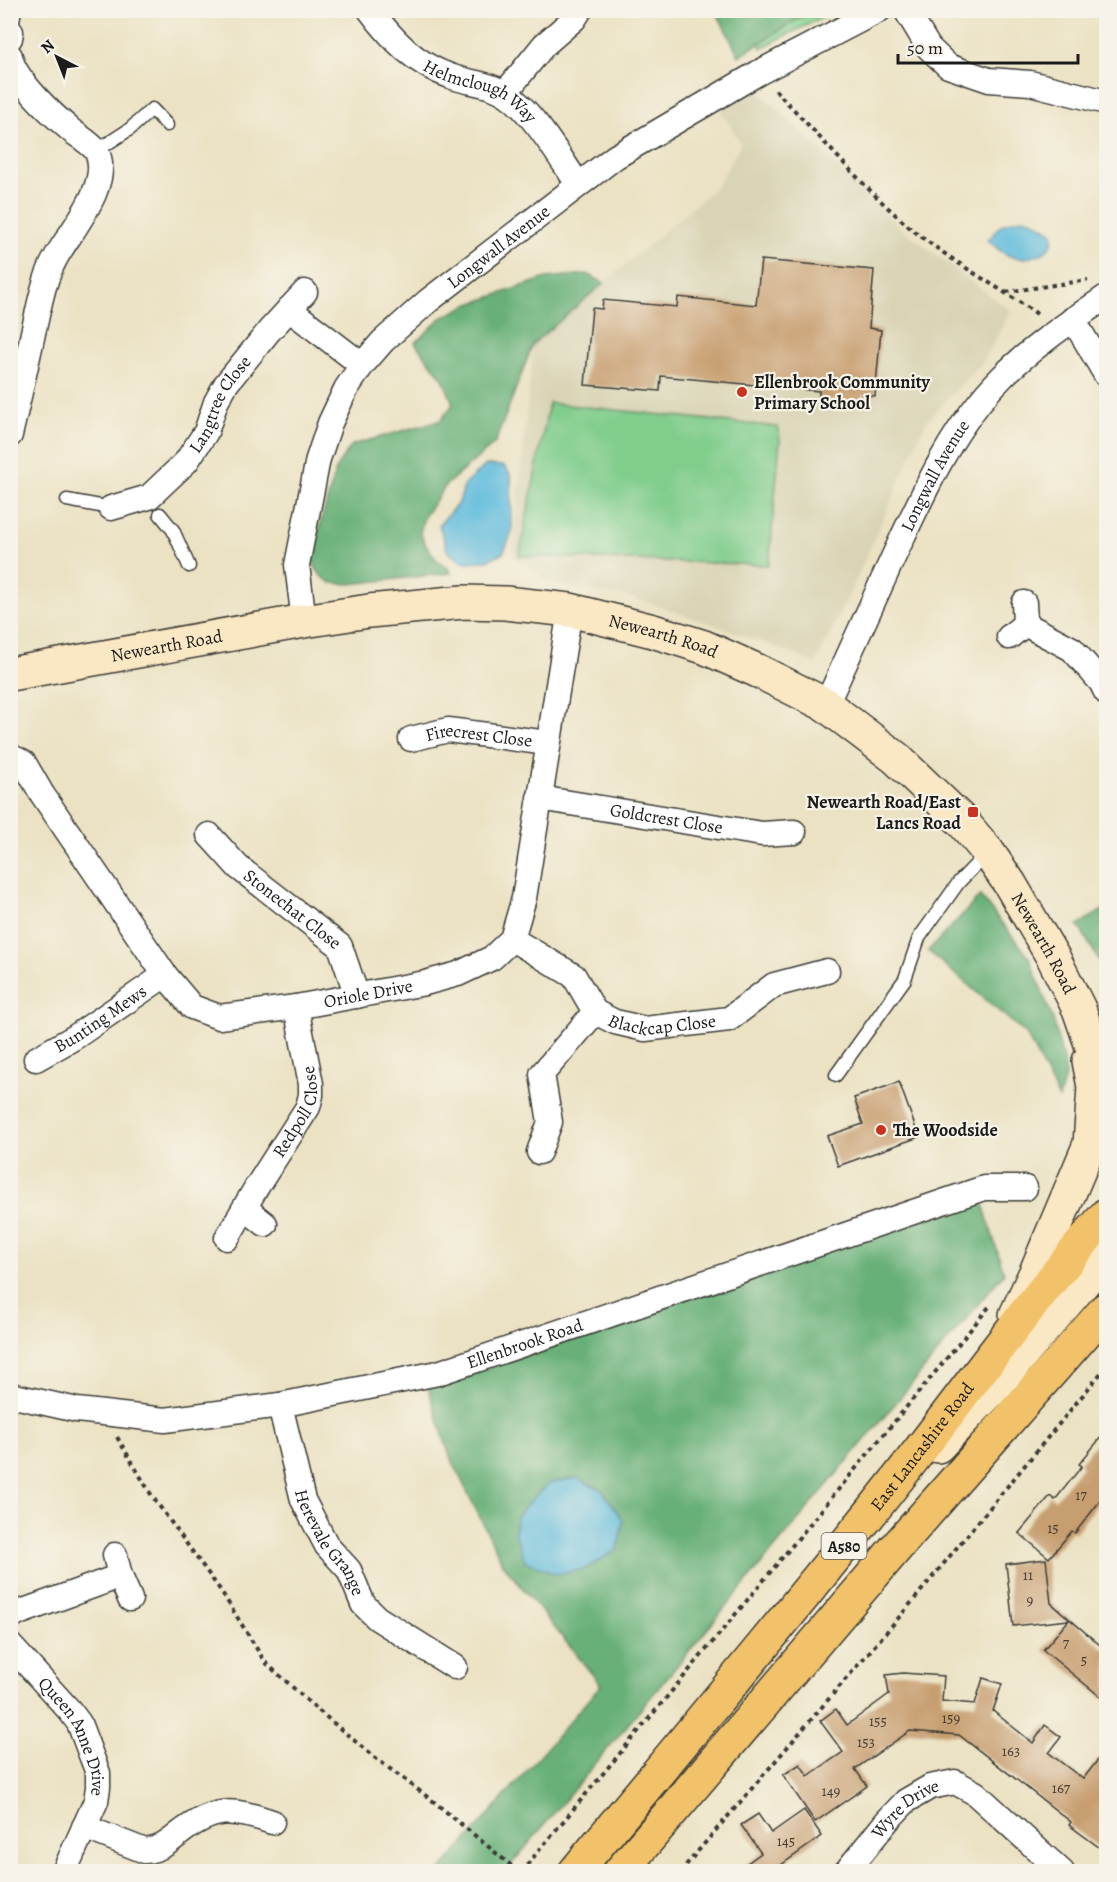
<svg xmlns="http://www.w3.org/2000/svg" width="1117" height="1882" font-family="Alegreya,serif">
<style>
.built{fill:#d9d4b4}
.green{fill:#80cd8c;stroke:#4e7454;stroke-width:1.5}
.forest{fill:#68b078;stroke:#42664a;stroke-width:1.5}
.water{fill:#5ebbdc;stroke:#3d6c7c;stroke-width:1.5}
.building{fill:#c79e70}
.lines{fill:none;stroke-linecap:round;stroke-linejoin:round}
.lane-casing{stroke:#3b3a35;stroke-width:15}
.street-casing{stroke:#3b3a35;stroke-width:27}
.secondary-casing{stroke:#3b3a35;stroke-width:36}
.highway-casing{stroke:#3b3a35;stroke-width:36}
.path{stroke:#3b3a35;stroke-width:4;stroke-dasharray:4.5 4.5;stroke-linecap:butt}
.lane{stroke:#fff;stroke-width:12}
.street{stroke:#fff;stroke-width:24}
.secondary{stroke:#fae7c3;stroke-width:33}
.highway{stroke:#f2c26a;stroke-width:33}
.poi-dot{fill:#c8321e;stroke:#f7f3e8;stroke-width:2}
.labels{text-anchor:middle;stroke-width:4.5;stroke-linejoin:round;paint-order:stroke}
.number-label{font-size:15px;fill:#473c31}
.shield{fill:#f7f3e8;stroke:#5e5c59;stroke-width:1.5}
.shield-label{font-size:16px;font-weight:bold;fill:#1c1c1c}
.street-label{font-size:18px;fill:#1c1c1c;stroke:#f7f3e8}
.poi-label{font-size:18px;font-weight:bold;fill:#1c1c1c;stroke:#f7f3e8;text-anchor:start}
</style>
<rect width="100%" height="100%" fill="#f7f3e8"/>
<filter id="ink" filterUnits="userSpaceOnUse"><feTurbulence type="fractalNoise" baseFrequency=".0167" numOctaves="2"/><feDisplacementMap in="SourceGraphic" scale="12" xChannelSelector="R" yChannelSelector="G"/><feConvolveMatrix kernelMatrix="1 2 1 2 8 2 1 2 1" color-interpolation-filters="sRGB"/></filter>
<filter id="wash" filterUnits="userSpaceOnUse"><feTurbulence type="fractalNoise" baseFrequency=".008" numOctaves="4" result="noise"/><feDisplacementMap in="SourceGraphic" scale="24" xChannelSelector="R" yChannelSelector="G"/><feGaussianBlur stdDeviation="1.35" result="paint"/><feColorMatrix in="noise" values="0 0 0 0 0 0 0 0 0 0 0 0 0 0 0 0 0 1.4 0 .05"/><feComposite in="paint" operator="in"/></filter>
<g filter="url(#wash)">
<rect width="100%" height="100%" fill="#ebe2c3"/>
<!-- built -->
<path class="built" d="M757 90 902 229 1011 311 983 362 926 422 856 580 816 663 718 626 633 598 552 584 513 556 533 344 717 186 741 144 719 107Z"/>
<!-- green -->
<g class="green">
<path d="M810 11H836L761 48 759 43Z"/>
<path d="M549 403 778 427 780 440 769 565 519 556Z"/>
</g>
<!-- forest -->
<g class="forest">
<path d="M716 11H810L739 56Z"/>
<path d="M587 274 604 283 533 344 495 443 446 485 424 517 420 533 426 545 436 559 449 569 451 573 350 584 331 583 321 576 315 567 312 553 337 466 352 445 441 420 453 404 443 379 415 343 441 318 467 305 546 278Z"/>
<path d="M980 896 1029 957 1054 1022 1066 1073 1059 1099 1026 1034 928 951Z"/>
<path d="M1106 908V972L1078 925Z"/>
<path d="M981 1197 1004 1273 506 1871H440L601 1685 503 1564 450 1457 428 1388Z"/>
</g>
<!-- water -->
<g class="water">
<path d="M1023 218 1034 221 1053 233C1053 236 1053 241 1052 243 1048 255 1028 259 1017 258 1007 257 995 247 988 240 994 236 993 232 998 228 1003 222 1015 220 1023 218Z"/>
<path d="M486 465 504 466 511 476 512 533 503 553 488 560 465 563 448 552 439 525 459 502 465 484Z"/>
<path d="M577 1478 602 1490 623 1520 618 1549 585 1569 555 1574 525 1561 515 1533 516 1518 530 1501 550 1483Z"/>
</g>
<g id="blocks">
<!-- building -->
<g class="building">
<path d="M761 260 874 270 869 328 881 330 875 396 862 395V403L819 399V391L661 376 660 391 585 385 592 308 602 309 603 300 677 307 678 297 756 305Z"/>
<path d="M899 1082 919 1137 838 1166 827 1136 863 1124 854 1098Z"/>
<path d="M1107 1430V1492L1075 1533 1072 1531 1049 1558 1019 1533 1050 1496 1055 1500 1082 1466 1079 1464Z"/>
<path d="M1046 1559 1051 1603 1107 1651V1702L1043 1650 1069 1620 1013 1626 1006 1564Z"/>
<path d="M903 1673 944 1676 942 1701 975 1704 983 1678 1002 1684 993 1711 1033 1743 1045 1725 1061 1737 1049 1753 1083 1779 1107 1748V1853L1069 1825 1071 1822 959 1735 910 1731 855 1769 867 1786 815 1822 783 1775 800 1764 808 1776 843 1752 820 1721 836 1709 847 1725 889 1694 886 1675Z"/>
<path d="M804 1810 822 1836 771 1872H735L761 1853 741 1825 758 1814 771 1833Z"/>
</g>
</g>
</g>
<g filter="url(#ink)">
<use href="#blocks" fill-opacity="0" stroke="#3b3a35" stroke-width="1.5"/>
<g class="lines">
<defs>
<g id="lane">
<path d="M11 32 15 10"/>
<path d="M96 151 130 129 152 109 167 125"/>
<path d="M67 500 111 508"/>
<path d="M160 514 173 530 189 566"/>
<path d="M836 1075 905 979 919 938 959 882 988 852"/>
</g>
<g id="street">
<path id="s1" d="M370 10C392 39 415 64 450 76 468 83 485 82 503 92 530 107 560 158 578 184"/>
<path d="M906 10 929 48 948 66 989 80 1030 83 1106 102"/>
<path d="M10 38 11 32"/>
<path d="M10 56C14 80 54 116 73 132 80 137 93 145 97 152 112 185 70 231 55 259 43 281 39 308 33 333 26 367 18 401 10 435"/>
<path d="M505 93 544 45 574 19 580 10"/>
<path d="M289 309 362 365"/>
<path d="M1073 319 1106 375"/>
<path id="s2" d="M111 508 149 497 186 462 206 432 216 402 226 384 269 331 305 292"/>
<path id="s3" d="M304 621 297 565 318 459 330 423 346 389 362 365 383 341 428 301 615 157 758 73 879 10"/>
<path d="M1025 624 1072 649 1101 682 1106 692"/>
<path d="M1009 637 1025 624 1024 603"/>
<path id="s4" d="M826 705C848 656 870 608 892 560 922 496 951 428 1002 377 1033 346 1071 321 1106 297"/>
<path id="s5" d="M411 739 448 730 548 743"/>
<path id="s6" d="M10 756 24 763 42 794 165 975 192 1007 219 1017 296 1007 425 983 458 974 492 958 512 939 524 898 570 610"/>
<path id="s7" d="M539 798 762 834 794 832"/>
<path id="s8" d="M209 835 238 867 340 946 357 996"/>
<path id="s9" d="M512 939 574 976 595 1012 615 1022 645 1029 729 1019 774 985 827 971"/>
<path id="s10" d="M36 1059 75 1037 165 975"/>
<path d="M539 1152 550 1122 542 1074 595 1012"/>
<path d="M245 1208 265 1224"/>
<path id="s11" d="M227 1238 256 1188 308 1107 311 1095V1084L296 1007"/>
<path id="s12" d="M10 1395 77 1410 165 1420 280 1405 438 1373 984 1188H1025"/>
<path id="s13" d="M280 1405 303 1500 327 1546 349 1570 363 1604 377 1618 455 1667"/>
<path d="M115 1555 120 1576 130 1599"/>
<path d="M10 1616 120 1576"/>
<path id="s14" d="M10 1645 70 1711 79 1723 91 1755 98 1773V1787L96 1801 64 1872"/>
<path d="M84 1827 145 1851C159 1850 168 1843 179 1834 213 1807 232 1808 272 1822"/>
<path id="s15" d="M846 1872 887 1821 906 1801 930 1787 955 1782 975 1793 1062 1872"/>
</g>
<g id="secondary">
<path id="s16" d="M10 674 304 621 369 611 463 602 505 603 570 610 653 631 704 647 758 671 826 705 896 758 961 820 988 852 1010 884 1054 959 1079 1009 1106 1087"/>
<path d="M1016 1315 1036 1272 1090 1144 1094 1087 1089 1061"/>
<path d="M938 1446 995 1386 1106 1256"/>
</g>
<g id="highway">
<path id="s17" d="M575 1872C672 1755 770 1639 864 1521 946 1420 1020 1313 1106 1215"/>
<path d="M620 1872 895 1549 1106 1309"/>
</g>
</defs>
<!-- lane casing -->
<use href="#lane" class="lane-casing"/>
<!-- street casing -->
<use href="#street" class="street-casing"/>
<!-- secondary casing -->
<use href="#secondary" class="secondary-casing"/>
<!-- highway casing -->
<use href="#highway" class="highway-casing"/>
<!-- path -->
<g class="path">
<path d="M775 90C819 135 860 184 907 225 948 260 996 285 1040 316"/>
<path d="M1006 292 1088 280"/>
<path d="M117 1437 152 1496 221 1591 265 1662 312 1705 374 1757 433 1801 519 1872"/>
<path d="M521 1872 711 1644 989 1307"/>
<path d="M680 1872 907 1608 1106 1367"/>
</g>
<!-- lane -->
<use href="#lane" class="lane"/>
<!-- street -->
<use href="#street" class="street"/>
<!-- secondary -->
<use href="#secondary" class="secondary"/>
<!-- highway -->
<use href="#highway" class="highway"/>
</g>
</g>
<!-- markers -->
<g class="poi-dot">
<circle cx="742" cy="392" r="6"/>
<rect x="967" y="806" width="12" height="12" rx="3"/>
<circle cx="881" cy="1130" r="6"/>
</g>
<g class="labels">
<!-- number labels -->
<g class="number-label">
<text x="1081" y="1500">17</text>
<text x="1053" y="1533">15</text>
<text x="1028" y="1580">11</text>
<text x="1030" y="1605">9</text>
<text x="1066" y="1648">7</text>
<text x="1084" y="1665">5</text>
<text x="951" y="1723">159</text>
<text x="878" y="1726">155</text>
<text x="866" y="1747">153</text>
<text x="1011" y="1756">163</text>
<text x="1061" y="1793">167</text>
<text x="831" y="1796">149</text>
<text x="786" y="1846">145</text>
</g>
<!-- shield labels -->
<rect class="shield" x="821.5" y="1533" width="45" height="26" rx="4.5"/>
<g class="shield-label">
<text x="844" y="1552">A580</text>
</g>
<!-- street labels -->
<g class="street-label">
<text dy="6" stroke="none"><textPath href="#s1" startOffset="140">Helmclough Way</textPath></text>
<text dy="6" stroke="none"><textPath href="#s3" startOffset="450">Longwall Avenue</textPath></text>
<text dy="6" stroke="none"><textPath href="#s2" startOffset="158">Langtree Close</textPath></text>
<text dy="6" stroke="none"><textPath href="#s4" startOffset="254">Longwall Avenue</textPath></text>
<text dy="6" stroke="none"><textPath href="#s16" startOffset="663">Newearth Road</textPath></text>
<text dy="6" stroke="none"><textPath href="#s16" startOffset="159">Newearth Road</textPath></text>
<text dy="6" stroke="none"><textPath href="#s5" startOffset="69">Firecrest Close</textPath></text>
<text dy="6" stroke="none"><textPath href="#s7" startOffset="129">Goldcrest Close</textPath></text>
<text dy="6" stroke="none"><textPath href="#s8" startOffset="112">Stonechat Close</textPath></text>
<text dy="6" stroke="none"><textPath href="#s16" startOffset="1167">Newearth Road</textPath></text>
<text dy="6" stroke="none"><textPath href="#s6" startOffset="492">Oriole Drive</textPath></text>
<text dy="6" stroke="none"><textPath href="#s9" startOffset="184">Blackcap Close</textPath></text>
<text dy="6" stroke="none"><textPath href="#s10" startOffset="76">Bunting Mews</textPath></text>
<text dy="6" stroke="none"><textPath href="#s11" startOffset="146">Redpoll Close</textPath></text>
<text dy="6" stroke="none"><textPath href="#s12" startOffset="526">Ellenbrook Road</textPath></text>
<text dy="6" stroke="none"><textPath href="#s17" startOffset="549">East Lancashire Road</textPath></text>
<text dy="6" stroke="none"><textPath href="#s13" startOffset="148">Herevale Grange</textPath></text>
<text dy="6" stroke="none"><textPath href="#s14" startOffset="114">Queen Anne Drive</textPath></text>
<text dy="6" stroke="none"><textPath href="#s15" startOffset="88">Wyre Drive</textPath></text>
</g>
<!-- poi labels -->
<g class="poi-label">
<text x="754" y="388">Ellenbrook Community<tspan x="754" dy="21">Primary School</tspan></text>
<text x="961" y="808" text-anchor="end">Newearth Road/East<tspan x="961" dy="21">Lancs Road</tspan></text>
<text x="893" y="1136">The Woodside</text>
</g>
</g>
<!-- margin -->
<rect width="1117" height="1882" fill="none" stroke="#f7f3e8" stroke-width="36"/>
<!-- north arrow -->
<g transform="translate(57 57) rotate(318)" stroke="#f7f3e8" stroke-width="4.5" paint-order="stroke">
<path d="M0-4.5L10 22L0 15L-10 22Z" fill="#1c1c1c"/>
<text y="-9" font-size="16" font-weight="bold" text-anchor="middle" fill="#1c1c1c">N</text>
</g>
<!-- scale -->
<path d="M898 54v9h180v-9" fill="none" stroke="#1c1c1c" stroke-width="3"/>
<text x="907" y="54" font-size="18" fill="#1c1c1c" stroke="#f7f3e8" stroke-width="4.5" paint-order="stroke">50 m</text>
</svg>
